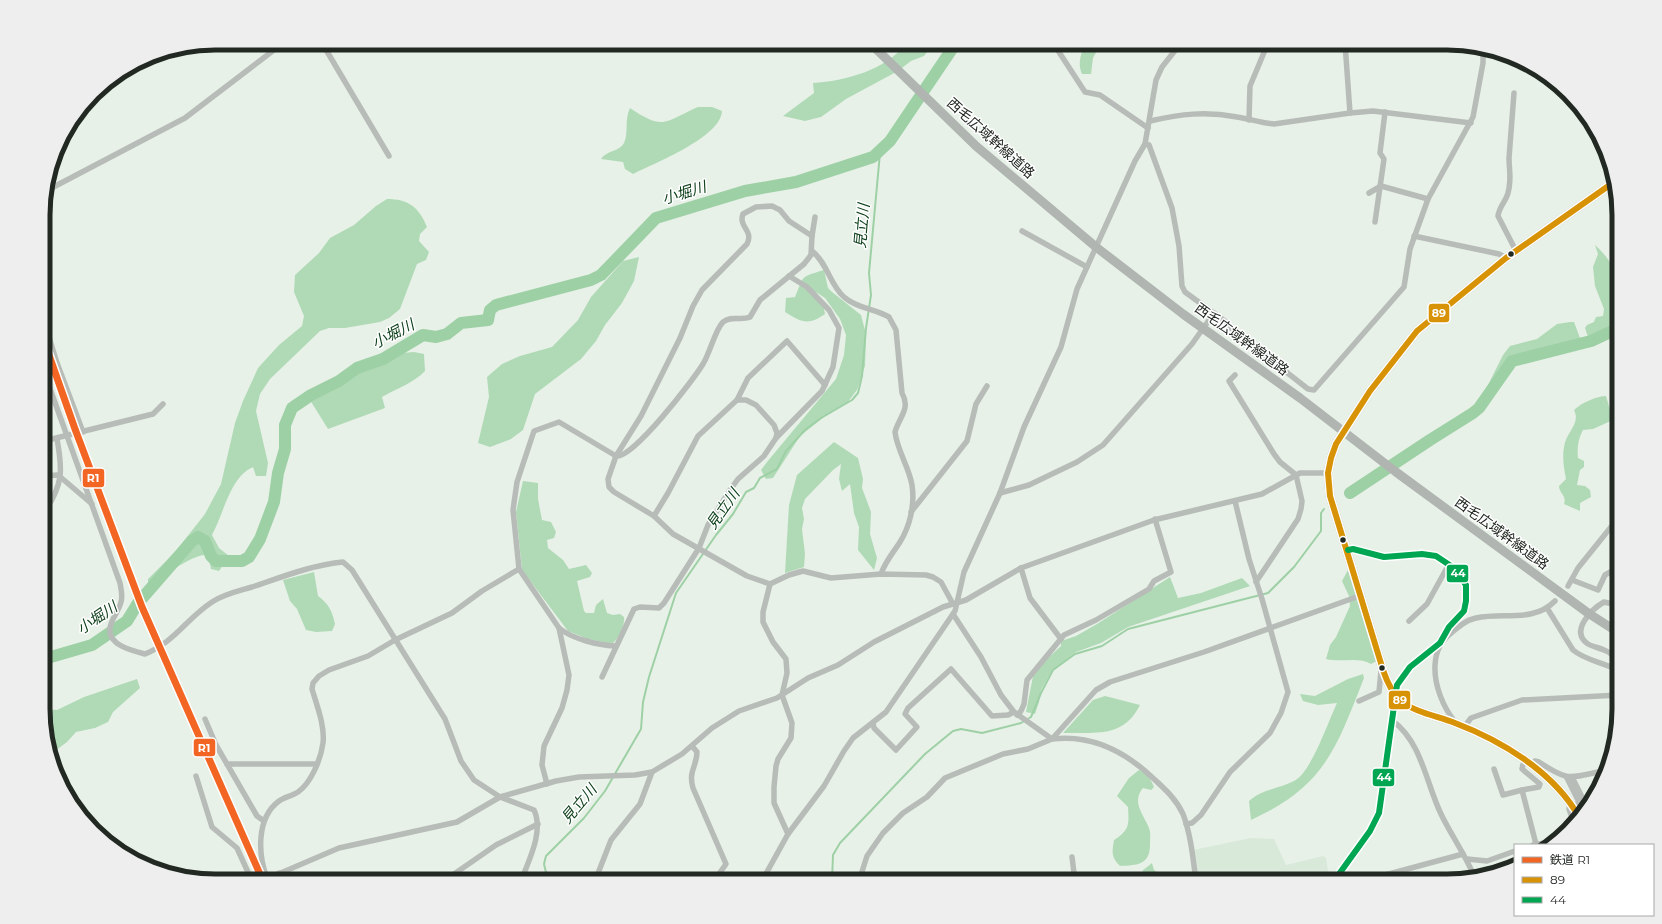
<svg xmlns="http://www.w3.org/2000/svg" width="1662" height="924" font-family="Montserrat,'Noto Sans JP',sans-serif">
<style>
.built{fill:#d8e9da}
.forest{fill:#b0dab6}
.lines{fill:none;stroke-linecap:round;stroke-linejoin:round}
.stream{stroke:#9ed0a5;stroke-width:2}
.river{stroke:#9ed0a5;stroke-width:12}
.street{stroke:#b8bcb8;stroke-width:5.5}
.primary{stroke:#b0b5b1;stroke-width:9}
.bus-1-casing{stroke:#fff;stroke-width:9}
.bus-2-casing{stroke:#fff;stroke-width:9}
.bus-1{stroke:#d79305;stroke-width:6}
.bus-2{stroke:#00a651;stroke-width:6}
.rail-1-casing{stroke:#fff;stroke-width:10}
.rail-1{stroke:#f26522;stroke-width:7}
.bus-dot{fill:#222822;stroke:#fff;stroke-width:1.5}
.labels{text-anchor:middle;stroke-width:3;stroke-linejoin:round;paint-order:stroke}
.street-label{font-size:14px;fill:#222822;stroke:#fff}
.water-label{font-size:15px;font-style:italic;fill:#10421c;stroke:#fff}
.rim{fill:none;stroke:#222822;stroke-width:5}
.line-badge{stroke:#fff;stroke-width:1.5}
.badge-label{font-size:11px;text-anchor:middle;font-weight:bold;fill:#fff}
</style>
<rect width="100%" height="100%" fill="#e7f1e8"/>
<!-- built -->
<path class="built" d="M1251 838 1274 839 1286 865 1323 856 1326 858 1329 877 1325 881H1197L1193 850Z"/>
<!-- forest -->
<g class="forest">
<path d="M906 43H934L924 56 911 61 898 71 846 99 821 117 805 121 783 116 814 93 813 83C845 81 887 70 906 43Z"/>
<path d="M1086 43H1101L1093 58 1091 74H1082C1077 63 1081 53 1086 43Z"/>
<path d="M698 107H712L722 111C721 137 655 163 633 174L625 169 623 162 601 159C607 150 619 152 624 143 629 133 624 120 630 108 664 131 664 122 698 107Z"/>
<path d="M387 199C408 199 419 207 427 227L420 234 419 241 429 252 426 260 417 264 400 309 389 318 380 322 345 328H329L320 331 270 379 260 394 256 411 268 463 266 476H256L253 467C230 477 224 513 212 535L219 548 229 556 219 571 211 569 208 554C184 558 169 575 148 584V579L175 552 205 514 221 484 235 423 243 401 258 368 279 345 302 326 304 316 294 292 295 275 319 253 330 238 354 225 376 206Z"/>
<path d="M1595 245C1604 253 1610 261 1615 272L1619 273V325L1588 337 1585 328 1587 325 1594 322 1596 317 1603 316 1604 309 1595 286 1593 267 1598 254Z"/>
<path d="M639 257 634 281 622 303 605 325 596 341 581 359 535 394 523 430 511 439 490 447 478 443 489 397 487 377 502 364 520 356 552 347 578 320 591 297 623 261Z"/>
<path d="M824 270 828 288 832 292 861 315 866 334 865 366 857 390 847 403 824 417 800 436 773 478 766 479 761 470 767 462 836 379 844 355 846 335 840 319 825 298 816 292 823 303 825 314C808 326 801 322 785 312L786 298 795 297C805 274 799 278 824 270Z"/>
<path d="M1570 322H1574L1580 338 1564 351 1522 362 1511 367 1488 398 1486 397 1484 393 1503 355 1510 346 1537 339 1557 324Z"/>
<path d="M414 352 424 354 425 371C415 382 396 389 382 397L385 408 328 429 310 400 340 385 357 372 402 353Z"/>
<path d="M1606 396 1613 420 1593 429 1583 430C1578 439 1577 448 1578 458L1584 461V467L1580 470 1577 485 1585 486 1590 490 1591 497 1580 503V511L1564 504C1567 496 1559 493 1559 486L1566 479C1564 469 1562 456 1564 447 1566 432 1581 424 1574 410 1581 403 1597 396 1606 396Z"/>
<path d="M834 442 858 458 863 479 862 488 871 512 870 534 877 558 874 570 858 550 859 527 854 513 850 484 842 491 839 479 841 464 833 470 805 499 802 508 804 519 802 529 805 554 804 567 785 573 789 505 797 475Z"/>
<path d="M523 481 538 483V499L542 520 551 522 556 532 554 538 547 540 548 548 563 560 569 569 586 565 592 573 590 577 577 581 584 611 586 613H594L596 605 603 599 607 613 613 615 620 614 624 617C625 625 619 639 612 644L588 639 568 631 522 570 516 512Z"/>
<path d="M1348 570 1377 661 1371 664C1358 656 1342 663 1326 659L1330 645 1336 637 1350 606 1349 596 1342 581Z"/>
<path d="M314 572 318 596C329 604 332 611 335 624L332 631 316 632 306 630 297 609 290 601 283 580Z"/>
<path d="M1170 577 1178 598 1201 593 1242 578 1250 586 1128 627 1101 643 1076 652 1051 672 1041 690 1039 702 1035 714 1026 712 1034 671 1061 646V641L1076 636 1097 624Z"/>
<path d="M1363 674 1364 678C1336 749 1325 786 1251 820L1249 801C1263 789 1278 789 1294 781 1311 773 1328 722 1337 703L1318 705 1303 701 1300 694 1315 696 1348 679Z"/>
<path d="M137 679 140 688 113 712 108 722 95 728 76 732 67 742 52 753 44 731V709L57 710 84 697Z"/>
<path d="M1105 696 1140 705C1123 739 1094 732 1063 733L1093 700Z"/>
<path d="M1139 770C1146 772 1152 781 1154 787L1151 790 1143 788C1131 802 1144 815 1149 828 1151 833 1150 839 1150 844 1150 865 1138 865 1120 866 1111 857 1112 852 1114 840 1130 830 1129 824 1128 807L1117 796 1129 778Z"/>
<path d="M1152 863 1154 870 1160 874 1171 873 1175 877 1176 881H1154L1142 871Z"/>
</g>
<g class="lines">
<!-- stream -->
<g class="stream">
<path d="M548 881 544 864 546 856 584 818 605 791 641 729 643 702 649 677 676 593 716 535 733 514 746 492 754 488 760 478 777 469 786 451 805 430 821 418 852 400 858 393 862 376 866 328 871 295 869 273 880 153"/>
<path d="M832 881 833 855 840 843 925 754 953 731 961 729 982 733 1021 723 1031 717 1041 693 1053 670 1075 654 1102 646 1128 629 1268 593 1294 567 1321 531V513L1324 509"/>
</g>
<!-- river -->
<g class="river">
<path d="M1350 493 1430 440 1473 413 1479 408 1512 361 1591 341 1619 328"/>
<path d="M44 659 92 645 127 621 138 603 192 541 198 537 205 541 211 556 216 561H242L249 557 260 539 274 502 278 473 285 449V425L292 408 311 395 339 381 357 368 383 359 423 335 436 337 447 334 461 323 488 320 490 310 496 305 591 280 601 275 656 218 745 191 796 182 873 157 890 141 956 43"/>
</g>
<!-- street -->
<g class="street">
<path d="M322 43 389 156"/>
<path d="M1063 43 1057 49 1085 92 1100 95 1148 128"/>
<path d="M1345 43 1350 113"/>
<path d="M1514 93 1509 158C1509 171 1512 178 1508 193 1506 201 1499 207 1498 216L1516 251"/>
<path d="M1249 120 1250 86 1268 43"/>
<path d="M1150 121C1181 114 1205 111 1237 117 1250 119 1261 123 1274 124L1350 113 1373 111 1471 123"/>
<path d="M1145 144 1149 145 1172 208 1179 246 1182 286 1185 292 1226 322 1234 331 1308 389 1314 390 1404 287 1410 249 1428 199 1473 117 1483 63V48"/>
<path d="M44 192 185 118 283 43"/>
<path d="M1369 193 1381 186 1428 199"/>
<path d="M1375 222 1384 159 1380 153 1385 112"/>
<path d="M1022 231 1087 267"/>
<path d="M812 236 789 221 780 210 772 206 756 207 743 214C738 227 754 230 747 244L702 290 693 306 680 338 641 416 616 456 608 479 609 487 614 492 654 516 673 534 747 576 770 584 789 575 803 571 831 578 881 574 926 575 933 577 941 582 953 604"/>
<path d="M1414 236 1499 254 1506 258"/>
<path d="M812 251C828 264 830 285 844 297 856 308 875 309 889 317L896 330 902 393C911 409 899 417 895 432 897 450 909 467 912 485 915 505 910 526 900 542 893 553 885 562 881 574"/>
<path d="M44 321 57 363 83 432"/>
<path d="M44 372 120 583C121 589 123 596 121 602 119 611 111 619 110 628 107 645 133 651 145 654 176 641 186 619 212 602 224 594 239 591 252 587 282 577 312 565 343 562L352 570 445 719 461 761 474 780 500 797 534 810C544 831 529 860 521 881"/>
<path d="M1235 375 1229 381 1274 454 1280 462 1296 475 1302 501 1301 509 1298 519 1256 582"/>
<path d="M737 400 748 378 787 341 825 385"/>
<path d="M776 438 822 391 833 367 839 328 829 310 807 287 789 276"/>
<path d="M44 441 153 414 163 404"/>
<path d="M44 476 58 475 92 504"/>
<path d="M1000 493 1029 485 1077 462 1103 445 1192 344 1214 313"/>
<path d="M911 512 967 441 976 404 987 386"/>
<path d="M44 513C63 484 63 472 57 439"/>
<path d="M1021 568 1030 598 1061 639"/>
<path d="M1572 580 1598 590 1605 575 1619 567"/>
<path d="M770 584 763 612V622L773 642 786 659 787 673 782 695 792 723 791 738 778 759 776 766 774 787V803L788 834"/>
<path d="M1568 586 1578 568 1619 517"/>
<path d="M1547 608 1573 650C1586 661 1604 662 1619 671"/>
<path d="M1619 611 1613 604 1604 602C1592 609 1569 631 1588 644 1593 647 1601 648 1606 651 1611 653 1615 657 1619 660"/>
<path d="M953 614 981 657 1001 695 1014 712 1052 739C1093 734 1126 752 1154 779 1166 790 1176 799 1183 814 1191 835 1193 859 1196 881"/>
<path d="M1409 621 1427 604 1449 564"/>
<path d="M559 628C572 639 598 645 615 646"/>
<path d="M602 677 634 609 640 607 659 608 664 603 699 548 708 525 730 490 738 479 764 456 776 438 777 433 774 425 756 405 746 400H737L698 436 668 493 654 516"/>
<path d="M1359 701 1379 692 1381 671"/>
<path d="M1017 715 1021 711 1024 704 1027 680 1064 635 1096 620 1149 589 1154 581 1171 572 1155 519"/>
<path d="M205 719 216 745 257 816 264 821"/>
<path d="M1393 721C1422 743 1426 783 1441 814 1451 835 1465 854 1474 876"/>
<path d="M1455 722C1443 707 1434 685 1435 665 1436 651 1440 643 1450 634 1458 627 1466 620 1476 618 1504 612 1533 623 1555 601"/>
<path d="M873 723 874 728 896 750 917 727 905 714 908 708 951 669 992 716 1008 715 1014 712"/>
<path d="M1464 727 1471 718 1522 700 1619 695"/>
<path d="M692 746 697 752C697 766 688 771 693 788L726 864 714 881"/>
<path d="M1524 760 1522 769 1540 784 1539 787 1522 790 1536 844"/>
<path d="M227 764H316"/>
<path d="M1532 766 1535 761 1539 762C1569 782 1569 778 1603 771"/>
<path d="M1494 769 1503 795 1522 790"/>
<path d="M196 776 212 827 237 848 252 881"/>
<path d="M1572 777 1587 807"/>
<path d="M1567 778 1579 802 1573 808"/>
<path d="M547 784 542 765 544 746 562 708 567 690 569 675 559 628 519 569 513 510 517 482 534 431 559 422 616 456C632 460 694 379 703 364 710 353 715 330 723 322 731 315 741 321 750 317L760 300 804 264 811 255 812 236 815 217"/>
<path d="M1583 800 1594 798"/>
<path d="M1570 803 1569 809 1574 823"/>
<path d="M1186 824 1192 823 1201 815 1230 772 1270 733 1281 713 1288 692 1262 599 1249 559 1235 501"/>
<path d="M1533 845 1555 841"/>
<path d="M1072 857 1075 881"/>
<path d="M1467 859 1487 861 1515 851"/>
<path d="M279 873 283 881"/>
<path d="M267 878C258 855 256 818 279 801 284 797 292 796 298 792 311 783 321 759 323 743 325 726 317 706 312 689L313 683 319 676 329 670 368 656 395 640 452 613 482 591 519 569"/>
<path d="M262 881 339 848 457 822 500 797 556 781 579 777 635 775 652 772 682 754 712 728 739 711 777 698 808 678 838 665 874 642 943 607 966 600 1021 568 1154 520 1262 494 1300 473H1328"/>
<path d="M444 881 496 845 538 824"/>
<path d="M595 881 611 840 640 804 652 772"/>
<path d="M762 881 788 834 824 786 844 751 853 738 886 712 955 611 964 572 1000 493 1024 427 1061 347 1077 289 1135 161 1145 144 1156 80 1162 67 1181 43"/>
<path d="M859 881 867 856 883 833 903 813 927 797 945 778 1003 754 1028 749 1052 739 1096 690 1110 682 1204 652 1362 595"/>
<path d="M1334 881 1370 831 1379 813 1397 685 1410 667 1440 643 1449 627 1464 611 1466 601V585L1454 568 1436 556 1422 554 1384 557 1353 549 1348 550"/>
<path d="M1363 881 1463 854"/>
</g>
<!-- primary -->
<g class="primary">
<path d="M870 43 976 146 1096 247 1183 314 1300 398 1396 472 1588 613 1619 633"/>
<path d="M1579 817C1554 772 1502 741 1455 723 1438 716 1416 713 1401 701 1392 693 1387 682 1383 670L1330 496 1328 473 1331 458 1336 444 1370 391 1417 331 1506 258 1614 182"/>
</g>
<defs>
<path id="bus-1" d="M1579 817C1554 772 1502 741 1455 723 1438 716 1416 713 1401 701 1392 693 1387 682 1383 670L1330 496 1328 473 1331 458 1336 444 1370 391 1417 331 1506 258 1614 182"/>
<path id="bus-2" d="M1334 881 1370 831 1379 813 1397 685 1410 667 1440 643 1449 627 1464 611 1466 601V585L1454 568 1436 556 1422 554 1384 557 1353 549 1348 550"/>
</defs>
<!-- bus-1 casing -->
<use href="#bus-1" class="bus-1-casing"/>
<!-- bus-2 casing -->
<use href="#bus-2" class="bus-2-casing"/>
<!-- bus-1 -->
<use href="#bus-1" class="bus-1"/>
<!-- bus-2 -->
<use href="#bus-2" class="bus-2"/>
<defs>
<path id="rail-1" d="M44 341 75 429 142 607 263 881"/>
</defs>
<!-- rail-1 casing -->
<use href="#rail-1" class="rail-1-casing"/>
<!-- rail-1 -->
<use href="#rail-1" class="rail-1"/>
</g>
<!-- markers -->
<g class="bus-dot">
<circle cx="1511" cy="254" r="3.5"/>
<circle cx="1343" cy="540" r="3.5"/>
<circle cx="1382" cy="668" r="3.5"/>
</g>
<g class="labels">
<!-- street labels -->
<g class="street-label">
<text transform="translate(991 138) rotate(42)" y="5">西毛広域幹線道路</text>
<text transform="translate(1242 339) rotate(36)" y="5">西毛広域幹線道路</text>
<text transform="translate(1502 533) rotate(36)" y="5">西毛広域幹線道路</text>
</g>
<!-- water labels -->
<g class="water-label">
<text transform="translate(684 193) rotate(-17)" y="5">小堀川</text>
<text transform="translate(862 226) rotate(-85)" y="5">見立川</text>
<text transform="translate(393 334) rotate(-27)" y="5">小堀川</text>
<text transform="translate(723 509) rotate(-55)" y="5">見立川</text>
<text transform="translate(97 618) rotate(-34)" y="5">小堀川</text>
<text transform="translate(579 804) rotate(-50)" y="5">見立川</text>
</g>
</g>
<!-- crop -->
<path d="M0 0H1662V924H0ZM215 50H1447A165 165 0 0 1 1612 215V709A165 165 0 0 1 1447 874H215A165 165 0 0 1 50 709V215A165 165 0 0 1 215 50Z" fill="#edeeed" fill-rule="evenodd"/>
<path class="rim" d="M215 50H1447A165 165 0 0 1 1612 215V709A165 165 0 0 1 1447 874H215A165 165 0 0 1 50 709V215A165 165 0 0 1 215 50Z"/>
<g class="line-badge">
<rect x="1428" y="303" width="22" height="20" rx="4" fill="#d79305"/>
<rect x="82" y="468" width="23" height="20" rx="4" fill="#f26522"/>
<rect x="1446" y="564" width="23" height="19" rx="4" fill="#00a651"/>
<rect x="1388" y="690" width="23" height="20" rx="4" fill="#d79305"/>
<rect x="193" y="738" width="23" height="19" rx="4" fill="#f26522"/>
<rect x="1372" y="768" width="23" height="19" rx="4" fill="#00a651"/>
</g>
<g class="badge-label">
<text x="1439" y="317">89</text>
<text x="93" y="482">R1</text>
<text x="1458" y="577">44</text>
<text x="1400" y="704">89</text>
<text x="204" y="752">R1</text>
<text x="1384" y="781">44</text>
</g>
<!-- legend -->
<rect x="1514" y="844" width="140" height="72" fill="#ffffff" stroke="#a7a9a7"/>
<rect x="1522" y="857" width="20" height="6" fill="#f26522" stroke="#a7a9a7"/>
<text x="1550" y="864" font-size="12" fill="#222822">鉄道 R1</text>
<rect x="1522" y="877" width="20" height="6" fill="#d79305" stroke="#a7a9a7"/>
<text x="1550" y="884" font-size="12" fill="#222822">89</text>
<rect x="1522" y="897" width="20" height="6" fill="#00a651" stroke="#a7a9a7"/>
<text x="1550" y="904" font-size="12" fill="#222822">44</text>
</svg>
